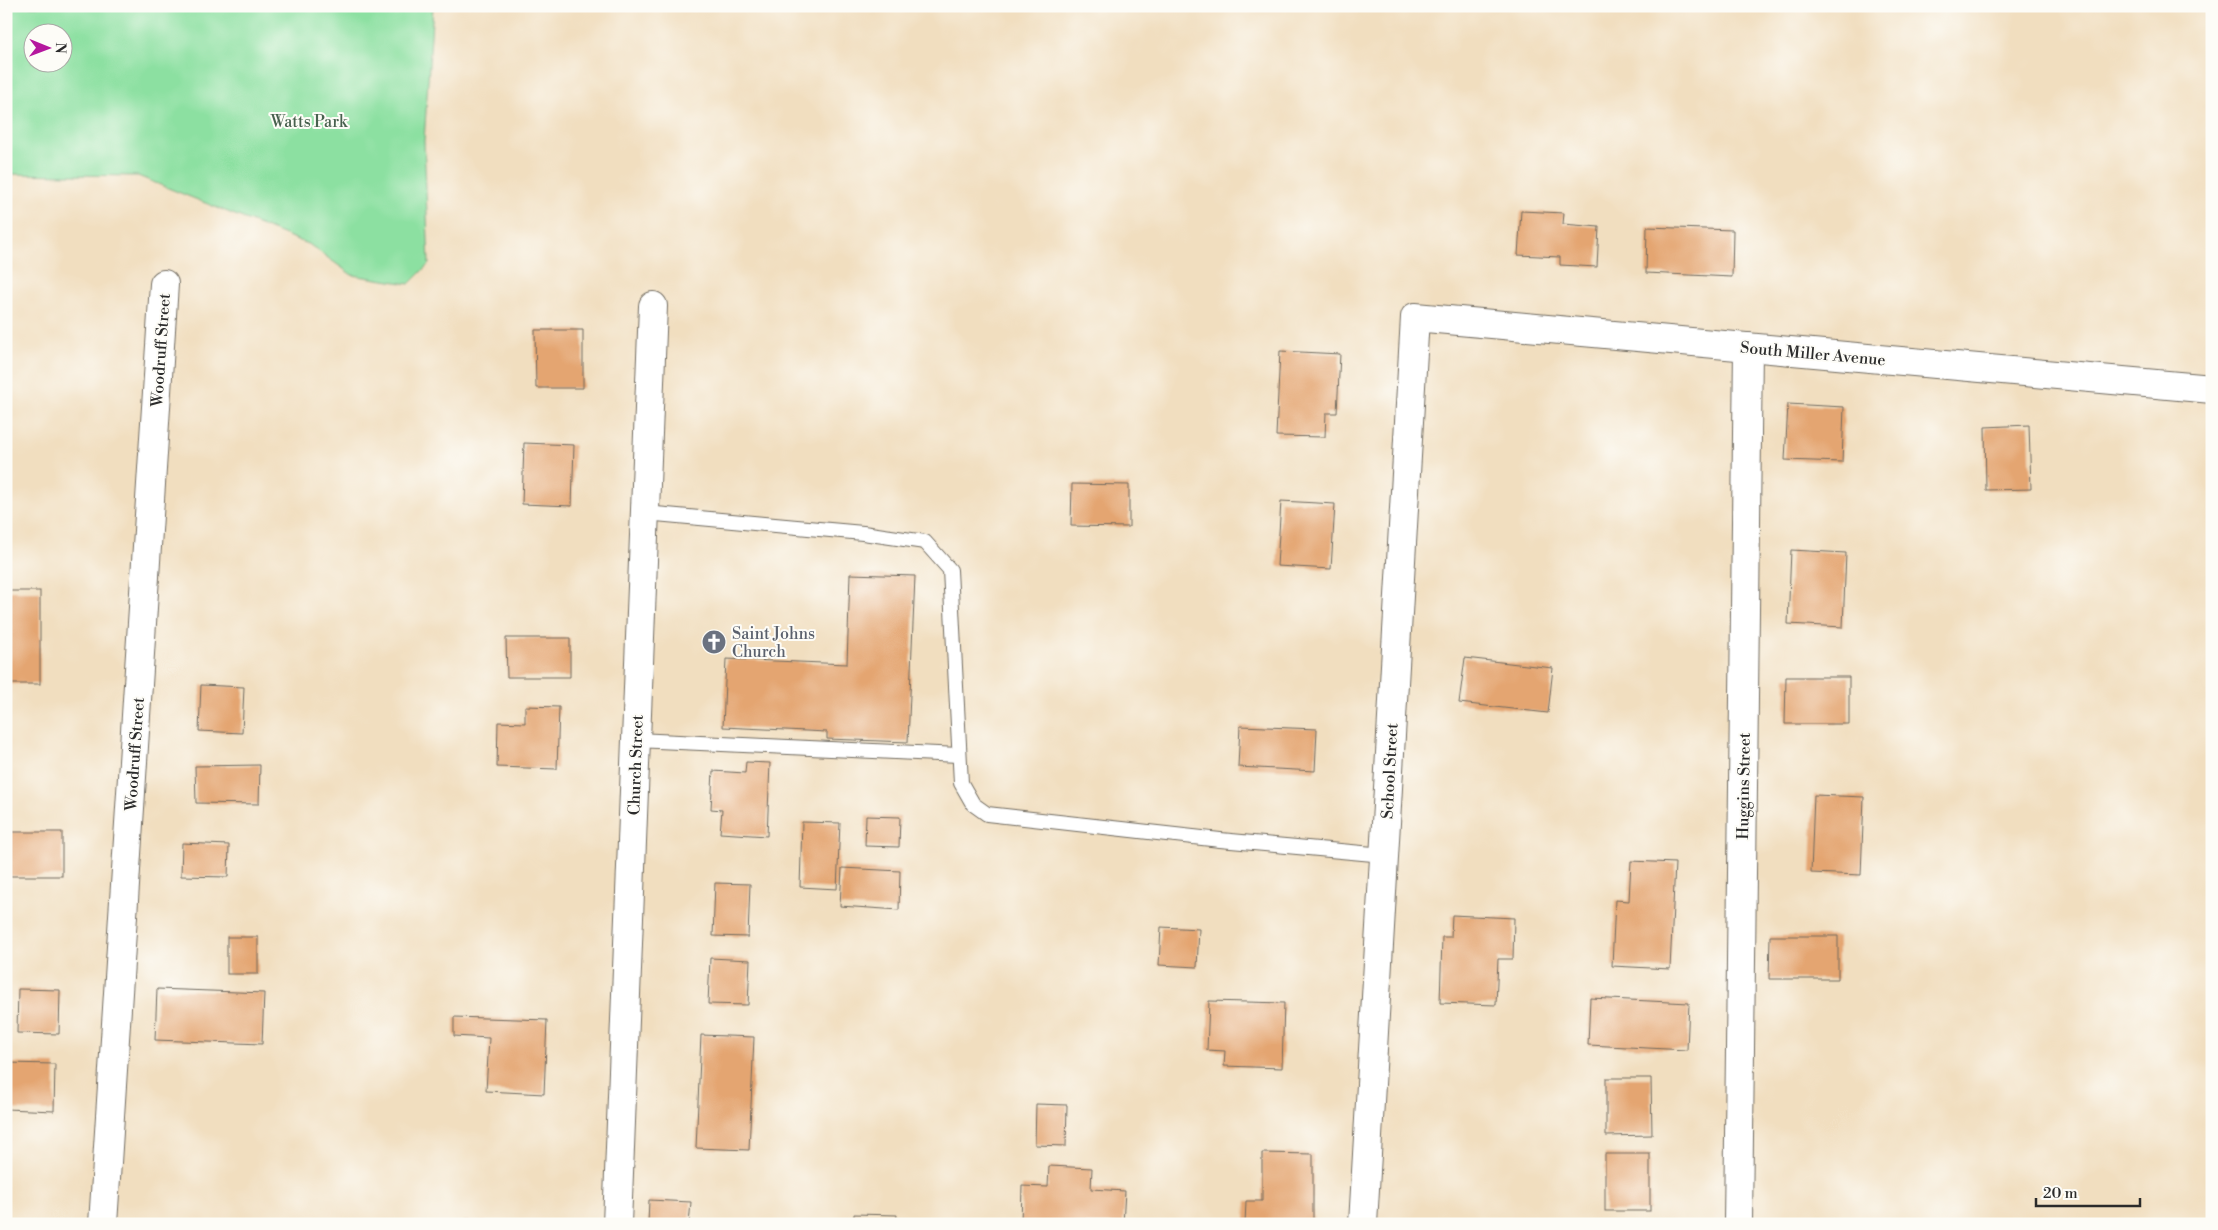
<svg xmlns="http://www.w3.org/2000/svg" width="2218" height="1230" font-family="'Libre Bodoni',serif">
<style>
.green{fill:#8ce0a1;stroke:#5c8666;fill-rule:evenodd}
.building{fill:#e4a571}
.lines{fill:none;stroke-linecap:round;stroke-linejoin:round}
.service-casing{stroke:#706a5f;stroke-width:16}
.minor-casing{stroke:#706a5f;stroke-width:30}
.service{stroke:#fff;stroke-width:14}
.minor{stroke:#fff;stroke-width:28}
.labels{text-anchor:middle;stroke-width:4;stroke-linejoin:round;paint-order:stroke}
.park-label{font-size:16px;fill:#48614e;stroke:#fdfcf7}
.street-label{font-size:16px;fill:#2b2b2b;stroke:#fdfcf7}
.worship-label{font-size:16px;fill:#5b616d;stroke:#fdfcf7;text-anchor:start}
</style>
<rect width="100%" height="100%" fill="#fdfcf7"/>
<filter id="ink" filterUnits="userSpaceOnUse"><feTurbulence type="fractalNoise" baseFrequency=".02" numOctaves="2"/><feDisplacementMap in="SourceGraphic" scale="10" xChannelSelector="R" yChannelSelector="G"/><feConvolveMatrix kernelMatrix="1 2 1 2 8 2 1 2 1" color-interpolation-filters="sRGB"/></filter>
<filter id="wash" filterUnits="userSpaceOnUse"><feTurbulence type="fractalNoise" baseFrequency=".0096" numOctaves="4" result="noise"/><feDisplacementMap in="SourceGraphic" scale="20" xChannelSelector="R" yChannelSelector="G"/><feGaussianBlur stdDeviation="1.12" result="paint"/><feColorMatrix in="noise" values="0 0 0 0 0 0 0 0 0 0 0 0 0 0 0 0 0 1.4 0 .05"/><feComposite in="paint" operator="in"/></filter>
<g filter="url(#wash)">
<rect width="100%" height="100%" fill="#f1debf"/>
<!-- green -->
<path class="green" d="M6 6H433L424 141 429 264 409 284 352 275 310 245 138 176 6 174ZM32 32H62V62H32Z"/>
<g id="blocks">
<!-- building -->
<g class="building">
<path d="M1521 211 1564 213 1563 224 1599 227 1597 267 1560 265V257L1518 255Z"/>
<path d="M1647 227 1733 230 1732 277 1646 273Z"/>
<path d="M535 330H583V388H536Z"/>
<path d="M1280 351 1340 354 1337 413H1326L1325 437 1276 436Z"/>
<path d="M1788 404 1844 407 1842 462 1785 460Z"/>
<path d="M2029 425 2031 489 1986 490 1985 427Z"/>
<path d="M524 443 574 445 572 506 522 504Z"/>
<path d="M1072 484 1129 485V527L1071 526Z"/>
<path d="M1281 501 1335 504 1331 569 1277 566Z"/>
<path d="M1791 550 1846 553 1843 627 1788 624Z"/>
<path d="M850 574 915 576 908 742 827 739V732L723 727 726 659 847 664Z"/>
<rect x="6" y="591" width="34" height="93"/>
<path d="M506 638H570V677H507Z"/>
<path d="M1465 658 1553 668 1548 713 1459 703Z"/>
<path d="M1786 677H1849V724H1785Z"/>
<path d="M201 685 244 687 242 733 199 731Z"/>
<path d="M525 706 559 707 557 769 497 767 498 722 525 723Z"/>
<path d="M1240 726 1317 729 1315 771 1238 767Z"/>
<path d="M746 762 770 763 767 836 720 833 722 810 711 809 713 771 745 773Z"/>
<path d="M260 765 259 804 196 803 195 766Z"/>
<path d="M1814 795 1864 797 1861 875 1811 873Z"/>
<path d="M866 816 900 817 899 847 865 846Z"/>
<path d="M802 822 840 823 837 889 800 887Z"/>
<rect x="9" y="832" width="53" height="44"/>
<path d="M182 843 229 845 228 877 181 876Z"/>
<path d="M1631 861 1675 863 1670 969 1612 966 1615 900 1629 901Z"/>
<path d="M842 868 900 871 899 910 840 906Z"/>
<path d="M715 883 750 884 748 937 713 936Z"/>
<path d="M1452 915 1514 918 1513 959H1498L1496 1005 1440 1003 1442 937H1451Z"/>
<path d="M1161 927 1199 929 1197 967 1159 965Z"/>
<path d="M1770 936H1838V979H1769Z"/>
<rect x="227" y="937" width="31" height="37"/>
<path d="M710 958 750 960 748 1005 708 1004Z"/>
<path d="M18 989 60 990 59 1034 17 1033Z"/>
<path d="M157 989 264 993 262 1044 155 1040Z"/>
<path d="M1590 998 1689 1003 1687 1050 1588 1045Z"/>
<path d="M1209 1001 1284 1003 1282 1068 1224 1066 1225 1051 1207 1050Z"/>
<path d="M454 1017 547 1020 544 1094 486 1091 489 1038 454 1036Z"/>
<path d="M701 1035 754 1037 749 1150 696 1148Z"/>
<path d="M6 1063 55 1064 54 1111 6 1109Z"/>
<path d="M1606 1078H1651L1652 1135 1606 1136Z"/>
<path d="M1036 1104 1067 1105 1066 1146 1035 1145Z"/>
<path d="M1262 1153 1313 1154V1224H1245L1246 1201H1262Z"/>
<rect x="1605" y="1154" width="45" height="57"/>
<path d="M1049 1166 1092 1168 1091 1189 1125 1191 1123 1224H1021L1022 1186 1048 1187Z"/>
<path d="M649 1200 691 1202 689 1224H648Z"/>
<path d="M854 1214 897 1215 896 1224H854Z"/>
<path d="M463 1221 487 1222V1224H463Z"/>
</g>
</g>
</g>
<g filter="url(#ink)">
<use href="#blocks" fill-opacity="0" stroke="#706a5f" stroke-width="1"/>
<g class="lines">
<defs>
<g id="service">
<path d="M645 513 863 533 925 542 950 570 961 783 973 804 987 814 1220 840 1384 855"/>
<path d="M636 740 959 755"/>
</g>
<g id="minor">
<path d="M103 1224 164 284"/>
<path d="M617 1224 653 306"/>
<path d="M1363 1224 1415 317 2212 389"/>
<path d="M1738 1224 1748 347"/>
</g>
</defs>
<!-- service casing -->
<use href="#service" class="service-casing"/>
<!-- minor casing -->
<use href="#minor" class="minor-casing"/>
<!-- service -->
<use href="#service" class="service"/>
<!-- minor -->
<use href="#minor" class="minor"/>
</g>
</g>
<!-- icons -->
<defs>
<symbol id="church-disc" viewBox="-11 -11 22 22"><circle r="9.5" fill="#6b7280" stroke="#fdfcf7"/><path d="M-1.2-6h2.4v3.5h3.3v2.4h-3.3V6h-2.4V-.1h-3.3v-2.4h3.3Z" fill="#fff"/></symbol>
</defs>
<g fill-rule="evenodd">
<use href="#church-disc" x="700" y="628" width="28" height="28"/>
</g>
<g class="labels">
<!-- park labels -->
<g class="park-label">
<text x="309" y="127">Watts Park</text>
</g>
<!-- street labels -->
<g class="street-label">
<text transform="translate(160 350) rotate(-86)" y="6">Woodruff Street</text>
<text transform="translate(1813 353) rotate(5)" y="6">South Miller Avenue</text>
<text transform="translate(134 754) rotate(-86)" y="6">Woodruff Street</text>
<text transform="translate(635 765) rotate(-88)" y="6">Church Street</text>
<text transform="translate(1389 771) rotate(-87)" y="6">School Street</text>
<text transform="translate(1743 786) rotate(-89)" y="6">Huggins Street</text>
</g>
<!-- worship labels -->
<g class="worship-label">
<text x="732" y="639">Saint Johns<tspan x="732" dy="18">Church</tspan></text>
</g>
</g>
<!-- margin -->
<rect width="2218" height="1230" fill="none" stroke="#fdfcf7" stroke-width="25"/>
<!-- north arrow -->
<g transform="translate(48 48) rotate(91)"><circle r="24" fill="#fdfcf7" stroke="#a9a8a5"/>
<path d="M0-4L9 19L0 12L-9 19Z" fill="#b5179e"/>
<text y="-8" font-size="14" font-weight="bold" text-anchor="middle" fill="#2b2b2b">N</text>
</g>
<!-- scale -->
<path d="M2036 1198v8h104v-8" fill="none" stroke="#2b2b2b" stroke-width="2.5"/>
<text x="2043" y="1198" font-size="15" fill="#2b2b2b" stroke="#fdfcf7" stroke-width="4" paint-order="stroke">20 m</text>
</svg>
